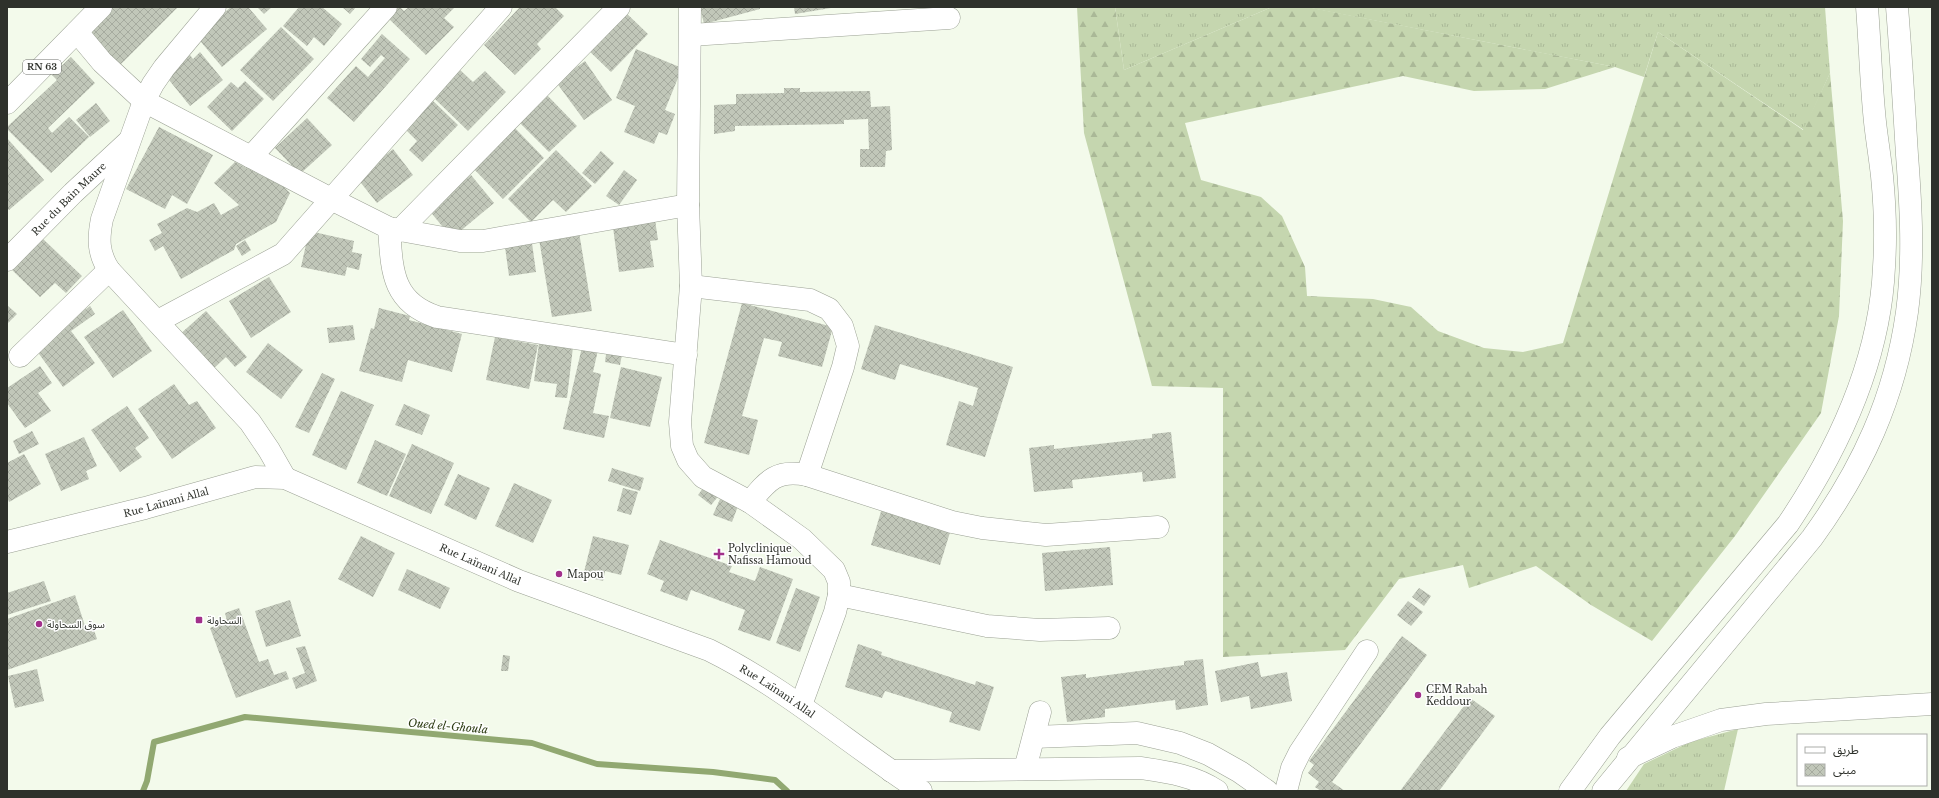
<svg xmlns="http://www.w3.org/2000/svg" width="1939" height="798" font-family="'Libre Baskerville','Noto Sans Arabic',serif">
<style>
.grass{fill:url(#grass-tufts)}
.forest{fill:url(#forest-firs)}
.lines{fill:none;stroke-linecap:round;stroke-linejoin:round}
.stream{stroke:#91a871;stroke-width:6}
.building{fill:url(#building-cross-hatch)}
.minor-casing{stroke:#9ba194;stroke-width:23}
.major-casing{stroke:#9ba194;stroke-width:23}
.highway-casing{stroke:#9ba194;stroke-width:23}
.minor{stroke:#fff;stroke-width:22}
.major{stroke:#fff;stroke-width:22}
.highway{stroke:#fff;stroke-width:22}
.poi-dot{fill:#a2308b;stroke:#fff;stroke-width:1.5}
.labels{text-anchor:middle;stroke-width:3;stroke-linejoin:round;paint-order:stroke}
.shield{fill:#fff;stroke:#6d6f6b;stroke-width:1}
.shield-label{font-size:9px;font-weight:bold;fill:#2e312b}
.street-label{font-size:10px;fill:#2e312b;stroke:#fff}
.poi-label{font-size:10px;fill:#2e312b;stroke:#fff;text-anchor:start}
.water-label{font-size:11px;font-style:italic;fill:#2d3c13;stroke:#fff}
</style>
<defs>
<pattern id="grass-tufts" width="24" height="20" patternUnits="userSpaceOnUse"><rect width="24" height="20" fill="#c5d6af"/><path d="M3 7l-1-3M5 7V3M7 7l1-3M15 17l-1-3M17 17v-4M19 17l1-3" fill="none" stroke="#aab897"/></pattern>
<pattern id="forest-firs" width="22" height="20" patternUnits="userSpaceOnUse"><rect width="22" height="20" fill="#c5d6af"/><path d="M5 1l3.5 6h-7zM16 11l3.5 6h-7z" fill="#aab897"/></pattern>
<pattern id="building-cross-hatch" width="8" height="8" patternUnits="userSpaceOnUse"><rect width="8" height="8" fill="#c1c7b9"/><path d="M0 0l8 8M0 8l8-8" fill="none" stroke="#a6ab9f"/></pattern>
</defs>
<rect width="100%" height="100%" fill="#f3faeb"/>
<!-- grass -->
<g class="grass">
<path d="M1115 7H1272L1124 70Z"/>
<path d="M1305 7H1825L1830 73 1804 130 1658 32 1644 77 1615 67Z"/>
<path d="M1738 729 1724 791H1626L1644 764 1690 742Z"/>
</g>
<!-- forest -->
<path class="forest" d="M1077 7H1115L1124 70 1272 7 1312 8 1615 67 1545 89 1474 91 1403 76 1185 123 1201 180 1261 197 1282 216 1305 267 1307 296 1373 299 1411 307 1438 331 1484 348 1523 352 1563 343 1658 32 1803 130 1830 73 1843 221 1839 316 1821 413 1735 536 1652 641 1591 605 1536 566 1469 588 1463 565 1399 579 1345 650 1223 657V388L1152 386 1084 133Z"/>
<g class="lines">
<!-- stream -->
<path class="stream" d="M143 791 147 781 154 742 245 717 532 743 597 764 713 772 775 780 787 791"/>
</g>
<!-- building -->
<g class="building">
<path d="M106 7H178L118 67 82 31Z"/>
<path d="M231 7H248L267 29 222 67 196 36Z"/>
<path d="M257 7H272L264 14Z"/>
<path d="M299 7H322L342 24 324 46 314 37 307 46 283 26Z"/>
<path d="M342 7H356L350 14Z"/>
<path d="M395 7H400L404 11 409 7H455L444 18 454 27 426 55 386 16Z"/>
<path d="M517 7H555L564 16 537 44 541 49 515 75 484 45 519 8Z"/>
<path d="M700 7H760V9L704 24Z"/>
<path d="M794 7H831V8L795 14Z"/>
<path d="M622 9 648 34 611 72 585 47Z"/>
<path d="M281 27 314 59 273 101 240 70Z"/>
<path d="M382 34 410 59 354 122 327 98 356 66 368 77 385 58 381 55 370 67 361 59Z"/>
<path d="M636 49 682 68 665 110 675 114 667 135 659 132 654 144 624 132 635 106 616 98Z"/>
<path d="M200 52 223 80 190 106 165 75 190 55 193 59Z"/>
<path d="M71 57 95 83 48 128 52 133 69 117 89 137 51 173 7 129V127L57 80 52 75Z"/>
<path d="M585 61 612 100 584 120 556 82Z"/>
<path d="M458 68 473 82 485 71 506 92 468 131 431 95Z"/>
<path d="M245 81 264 99 232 131 207 107 231 82 238 88Z"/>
<path d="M784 88H800V92L870 91 871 107 890 106 892 150 886 151 885 167H860V149H869L868 119 844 120V124L735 126V131L714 134V105L736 104V94L784 93Z"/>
<path d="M545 93 577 126 549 152 517 120Z"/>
<path d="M428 96 458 125 422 162 409 150 417 141 400 124Z"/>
<path d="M96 103 110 121 90 137 76 120Z"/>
<path d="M307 118 332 145 300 174 275 148Z"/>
<path d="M511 124 544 158 503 199 470 165Z"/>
<path d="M159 127 213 155 187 204 172 195 165 209 126 189Z"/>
<path d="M7 138 44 180 9 210 7 208Z"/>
<path d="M393 149 413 175 377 203 357 178Z"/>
<path d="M556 150 592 186 566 212 553 200 531 222 508 199Z"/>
<path d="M601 151 614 163 595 184 582 173Z"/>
<path d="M235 162 284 187 290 193 276 222 236 244 234 250 181 279 163 246 155 251 149 240 162 233 157 224 187 208 197 212 214 203 221 215 239 205 214 183Z"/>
<path d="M624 170 637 180 619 205 606 196Z"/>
<path d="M471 175 494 203 452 238 428 209Z"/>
<path d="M654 213 658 240 650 241 654 267 619 272 612 220Z"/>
<path d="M578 226 592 311 552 317 538 233Z"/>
<path d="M309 231 354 241 352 252 362 254 359 270 347 267 345 276 301 267Z"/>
<path d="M42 238 82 276 66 293 55 283 40 297 12 270Z"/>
<path d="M245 240 251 250 242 256 236 246Z"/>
<path d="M532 243 536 272 509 276 505 247Z"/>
<path d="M269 277 291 312 251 338 229 301Z"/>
<path d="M742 303 833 327 822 367 778 356 782 342 764 338 742 416 758 420 749 455 704 443Z"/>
<path d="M7 305 17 314 7 324Z"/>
<path d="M90 306 95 314 71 331 95 363 63 387 34 347Z"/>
<path d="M379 308 410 316 409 320 462 334 452 372 408 360 402 382 359 371 371 328 374 329Z"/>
<path d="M123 310 152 351 113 378 84 337Z"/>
<path d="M206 311 247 357 235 367 226 357 211 371 178 336Z"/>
<path d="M353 325 355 340 329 343 327 328Z"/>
<path d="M875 325 1013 367 985 457 946 445 959 401 973 406 978 388 900 364 895 380 861 369Z"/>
<path d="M495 337 538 345 529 389 486 380Z"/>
<path d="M268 343 303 370 281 399 246 372Z"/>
<path d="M539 343 573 347 567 398 555 397 557 384 534 381Z"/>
<path d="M582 347 598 350 593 372 601 374 593 413 609 416 604 438 563 429Z"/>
<path d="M607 347 623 349 620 365 605 362Z"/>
<path d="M40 366 52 383 38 393 51 411 25 428 7 403V388Z"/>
<path d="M621 367 662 377 650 427 610 418Z"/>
<path d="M322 373 335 379 309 433 295 427Z"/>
<path d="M174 384 189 405 197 401 216 428 172 459 138 409Z"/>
<path d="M341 391 374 405 346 470 312 455Z"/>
<path d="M404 404 430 415 422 435 395 425Z"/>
<path d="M127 406 149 438 135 448 142 457 120 472 91 430Z"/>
<path d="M32 431 39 444 19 454 13 441Z"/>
<path d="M1171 432 1176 478 1143 482 1142 472 1072 480 1073 488 1034 492 1029 448 1054 445V449L1152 438V434Z"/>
<path d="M84 437 97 466 86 471 89 479 61 491 45 454Z"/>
<path d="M375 440 406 454 387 496 357 483Z"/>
<path d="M412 444 454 463 431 514 389 496Z"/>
<path d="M24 454 41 484 9 502 7 497V463Z"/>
<path d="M612 468 644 478 640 491 608 481Z"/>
<path d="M458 474 490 488 476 520 444 505Z"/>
<path d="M708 482 721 493 711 505 698 495Z"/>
<path d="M514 483 552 500 533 543 495 526Z"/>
<path d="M623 488 638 492 631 515 617 511Z"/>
<path d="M720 499 738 506 732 522 713 515Z"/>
<path d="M882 508 951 529 940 565 871 545Z"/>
<path d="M361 536 395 553 373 597 338 579Z"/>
<path d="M593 536 629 545 621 575 605 571 603 581 583 576Z"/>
<path d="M660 540 732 566 729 572 755 581 760 567 793 579 770 641 738 630 745 610 691 590 687 601 660 591 664 581 647 574Z"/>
<path d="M1110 547 1113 585 1045 591 1042 553Z"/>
<path d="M407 569 450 588 440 609 398 590Z"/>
<path d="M44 581 51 601 7 615V593Z"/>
<path d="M796 588 820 597 800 652 776 643Z"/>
<path d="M1419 588 1431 596 1424 606 1412 597Z"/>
<path d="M75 595 86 629 93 627 97 639 7 670V619Z"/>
<path d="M290 600 301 636 266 647 255 611Z"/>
<path d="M1408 601 1423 612 1411 626 1397 615Z"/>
<path d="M239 608 259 662 268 659 274 675 286 671 289 679 236 698 210 628 227 621 225 613Z"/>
<path d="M1402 636 1427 655 1332 782 1345 791H1321L1315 787 1319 782 1308 773 1314 765 1309 761Z"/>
<path d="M858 644 882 652 881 655 975 685 976 681 994 687 980 731 949 722 952 712 885 691 882 698 845 687Z"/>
<path d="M305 646 317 681 296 689 292 678 305 673 296 648Z"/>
<path d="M503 655 510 656 508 671H501Z"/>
<path d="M1203 659 1208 705 1176 710 1175 700 1105 709V717L1067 722 1061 677 1086 674V678L1184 665V661Z"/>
<path d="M1258 662 1261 677 1287 672 1292 701 1251 709 1249 696 1221 702 1215 671Z"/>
<path d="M37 669 44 701 15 708 8 676Z"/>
<path d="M1470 698 1495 716 1439 791H1400Z"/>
</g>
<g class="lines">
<defs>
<g id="minor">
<path d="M215 7 164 68 153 84 144 101 102 219C98 239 98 253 109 270L250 422 269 450 285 478"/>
<path d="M690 7 688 205 691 286 680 422 682 446 688 460 703 477 750 502 802 539 834 570 839 582V595L835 612 801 705"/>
<path d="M77 32 102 62 144 101 331 199 389 228 460 241H483L688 205"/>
<path d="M691 35 949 18"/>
<path d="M251 157 386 7"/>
<path d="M389 228C392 269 391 302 437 317L686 355"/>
<path d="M399 231 619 7"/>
<path id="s1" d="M7 260 73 193 128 142"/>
<path d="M691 286 810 300 829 309 842 326 848 346 843 367 807 475"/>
<path d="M158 321 283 254 501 7"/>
<path d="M20 356 109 270"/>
<path d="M750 502C768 480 777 469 807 475L952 522 982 528 1046 535 1158 527"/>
<path d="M839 595 987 626 1040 630 1109 628"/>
<path d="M1034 737 1137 733 1180 743 1208 754 1240 772 1267 791"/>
<path d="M1628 758 1672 737 1721 720 1766 714 1932 704"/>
<path d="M1025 769 1040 712"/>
<path d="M891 771 1140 768C1167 772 1193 775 1217 791"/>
<path d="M1286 791 1292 768 1300 752 1367 651"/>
</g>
<g id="major">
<path d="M7 103 101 7"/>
<path id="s2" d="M7 542 145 508 255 477 285 478 519 581 709 650C786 688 850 745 921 791"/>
</g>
<g id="highway">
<path d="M1570 791 1610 736 1788 524C1839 448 1880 360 1884 267 1886 237 1885 206 1882 176 1880 158 1877 140 1875 122 1871 84 1870 45 1867 7"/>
<path d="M1603 791 1812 538C1862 469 1895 398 1907 312 1914 260 1911 207 1907 155 1904 106 1901 56 1897 7"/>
</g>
</defs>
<!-- minor casing -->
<use href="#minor" class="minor-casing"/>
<!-- major casing -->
<use href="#major" class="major-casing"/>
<!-- highway casing -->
<use href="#highway" class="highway-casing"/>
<!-- minor -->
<use href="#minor" class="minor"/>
<!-- major -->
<use href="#major" class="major"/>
<!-- highway -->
<use href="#highway" class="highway"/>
</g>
<!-- markers -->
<g class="poi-dot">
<path d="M717 548h4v4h4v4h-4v4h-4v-4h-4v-4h4z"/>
<circle cx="559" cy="574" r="4"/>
<rect x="195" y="616" width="8" height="8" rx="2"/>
<circle cx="39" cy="624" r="4"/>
<circle cx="1418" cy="695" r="4"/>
</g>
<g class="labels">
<!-- shield labels -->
<rect class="shield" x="23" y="60" width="38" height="14" rx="3"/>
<g class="shield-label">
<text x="42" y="70">RN 63</text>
</g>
<!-- street labels -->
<g class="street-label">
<text dy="4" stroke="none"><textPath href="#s1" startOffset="87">Rue du Bain Maure</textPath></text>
<text dy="4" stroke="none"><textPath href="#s2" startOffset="164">Rue Laïnani Allal</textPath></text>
<text dy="4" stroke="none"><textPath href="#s2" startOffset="500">Rue Laïnani Allal</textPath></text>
<text dy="4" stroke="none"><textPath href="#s2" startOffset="824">Rue Laïnani Allal</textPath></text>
</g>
<!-- poi labels -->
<g class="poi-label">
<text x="728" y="552">Polyclinique<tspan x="728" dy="12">Nafissa Hamoud</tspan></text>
<text x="567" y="578">Mapou</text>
<text x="207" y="624">السحاولة</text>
<text x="47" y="628">سوق السحاولة</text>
<text x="1426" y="693">CEM Rabah<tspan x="1426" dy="12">Keddour</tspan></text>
</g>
<!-- water labels -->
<g class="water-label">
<text transform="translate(448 726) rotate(5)" y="4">Oued el-Ghoula</text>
</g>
</g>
<!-- border -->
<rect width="1939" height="798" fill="none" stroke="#2e312b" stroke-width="16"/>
<!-- legend -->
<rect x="1797" y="734" width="130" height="52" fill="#ffffff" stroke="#abadaa"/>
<rect x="1805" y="747" width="20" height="6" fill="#ffffff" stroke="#abadaa"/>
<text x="1833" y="754" font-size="12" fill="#2e312b">طريق</text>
<rect x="1805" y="764" width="20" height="12" fill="url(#building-cross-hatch)" stroke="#abadaa"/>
<text x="1833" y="774" font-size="12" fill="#2e312b">مبنى</text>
</svg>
